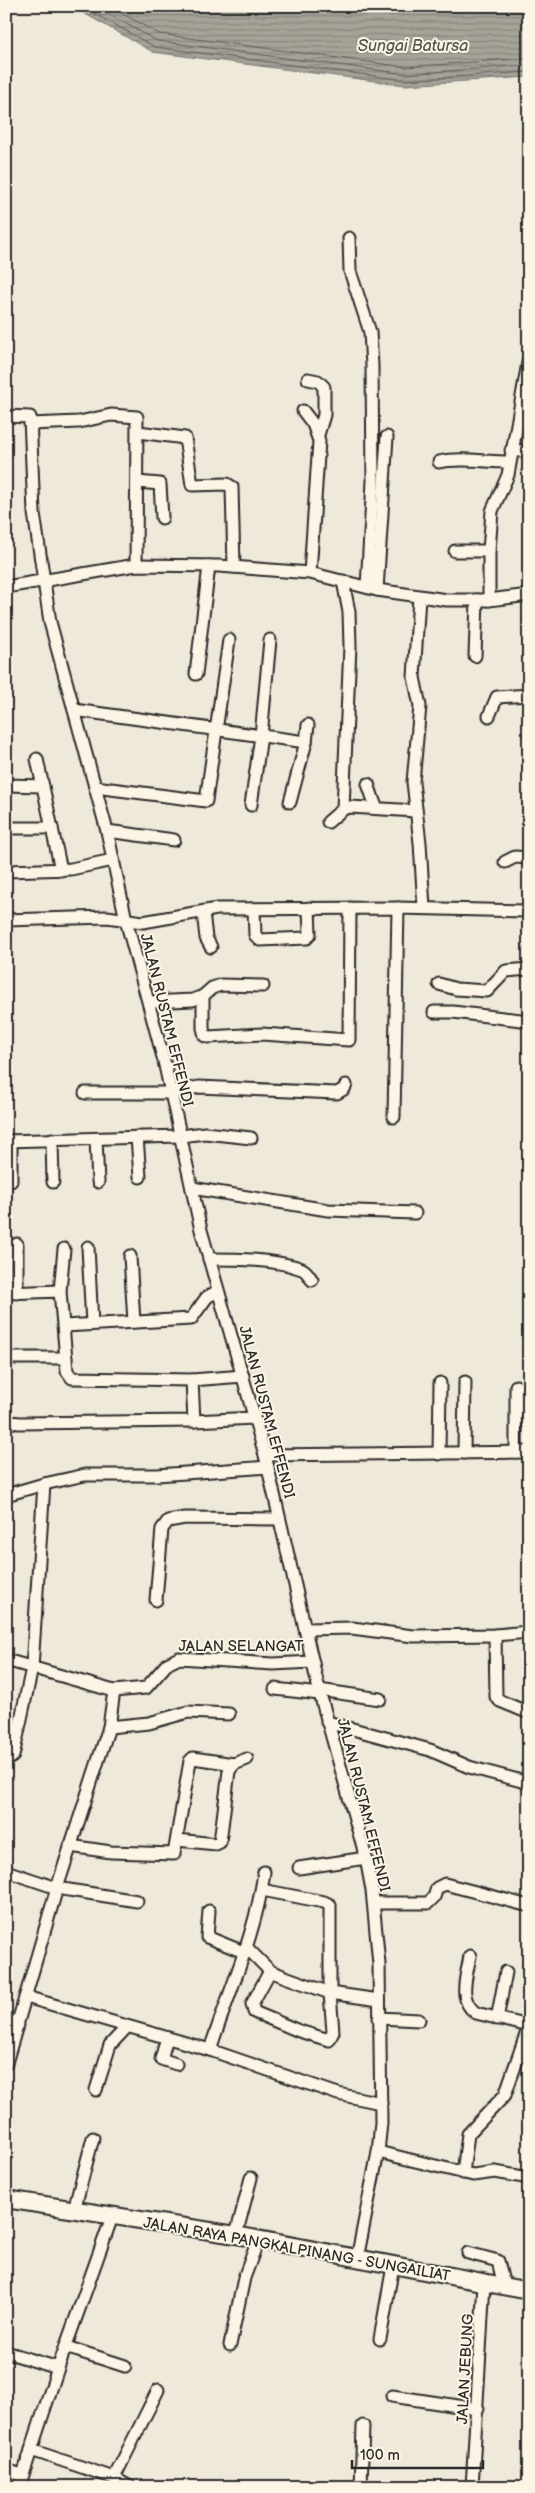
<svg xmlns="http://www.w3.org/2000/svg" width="535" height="2493" font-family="'Balsamiq Sans',sans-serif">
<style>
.water{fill:url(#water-rules);stroke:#75736d}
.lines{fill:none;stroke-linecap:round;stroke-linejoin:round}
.shore{stroke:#5c5b57;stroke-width:1}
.minor-casing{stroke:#2b2b2b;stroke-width:15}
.highway-casing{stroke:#2b2b2b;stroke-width:20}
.minor{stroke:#fcf5e5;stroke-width:11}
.highway{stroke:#fcf5e5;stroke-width:16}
.labels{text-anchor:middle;stroke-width:4;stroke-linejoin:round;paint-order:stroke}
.street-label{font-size:15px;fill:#2b2b2b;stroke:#fcf5e5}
.water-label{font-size:16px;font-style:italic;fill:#565552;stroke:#fcf5e5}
</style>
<defs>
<pattern id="water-rules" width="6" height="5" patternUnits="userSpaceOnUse" patternTransform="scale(1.25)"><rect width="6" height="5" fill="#a6a399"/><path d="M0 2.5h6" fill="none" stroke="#87857d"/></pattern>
</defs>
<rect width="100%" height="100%" fill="#efe9da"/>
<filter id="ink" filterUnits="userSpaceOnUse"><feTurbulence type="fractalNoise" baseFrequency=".02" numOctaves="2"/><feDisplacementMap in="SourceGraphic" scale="10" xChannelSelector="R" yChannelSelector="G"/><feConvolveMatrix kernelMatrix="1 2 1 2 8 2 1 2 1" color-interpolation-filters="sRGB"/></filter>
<g filter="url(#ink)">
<!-- water -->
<path class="water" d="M71 6H529V77L405 85 153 52Z"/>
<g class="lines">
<!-- shore -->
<g class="shore">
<path d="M81 6 155 47 405 80 529 72"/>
<path d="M94 6 157 41 406 74 529 65"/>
<path d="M109 6 159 34 406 67 529 58"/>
</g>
<defs>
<g id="minor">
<path d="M349 238 350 271 370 332 372 366 373 481 367 587"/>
<path d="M308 379 318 381 324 387V415L318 435"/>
<path d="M303 411 313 424 319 441 310 573"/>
<path d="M6 416 30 417 34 513 50 622 107 831 126 920 164 1061 201 1230 265 1455 320 1694 366 1858 372 1890 379 1964 381 2123 378 2152 357 2259"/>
<path d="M30 424 79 422 111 415 137 417 136 565"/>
<path d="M138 432 185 438 192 485 227 484 232 487 234 567"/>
<path d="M511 450 529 452"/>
<path d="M439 462C459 457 487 462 509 462"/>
<path d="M137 482 160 484 162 518"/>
<path d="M455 551H489V600"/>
<path d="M489 551 492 511 508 475 529 357"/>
<path d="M343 581 349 612 350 646 343 809"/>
<path d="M6 587 136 565 219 566 310 573 377 590 447 600H489L529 595"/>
<path d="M377 590 387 437"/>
<path d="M419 597 414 677 420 706 413 782 420 843 424 908"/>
<path d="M475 656 477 600"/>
<path d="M196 674 209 566"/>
<path d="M74 710 306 742"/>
<path d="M489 716 497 697 529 695"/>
<path d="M37 759 61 870"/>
<path d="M368 784 376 807"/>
<path d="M6 785 43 786"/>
<path d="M95 787 206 801 229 640"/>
<path d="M290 802 306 742 308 725"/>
<path d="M251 805 261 736 270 640"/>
<path d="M328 822 343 809 350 807 416 811"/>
<path d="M6 828H52"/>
<path d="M107 831 174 840"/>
<path d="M505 862 515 857 529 858"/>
<path d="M6 871 71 869 113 860"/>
<path d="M254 909 255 935 260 940 307 938 310 934 309 908"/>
<path d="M203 912 206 938 211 947"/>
<path d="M6 920 107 917 143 922 217 909 398 908 529 911"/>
<path d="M439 984 456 989 487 991 506 971 529 969"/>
<path d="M203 996V1028L205 1036 208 1037 262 1034 349 1040 350 908"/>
<path d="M149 1002 193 1000 203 996 212 988 221 985 263 986"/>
<path d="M434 1012H453L529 1021"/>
<path d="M85 1093H170L199 1087 337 1093 344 1089 346 1085"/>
<path d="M394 1117 398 908"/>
<path d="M137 1137 140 1177"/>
<path d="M52 1139 53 1182"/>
<path d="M96 1139 98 1182"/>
<path d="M6 1141 180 1136 205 1133 251 1138"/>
<path d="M11 1181V1141"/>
<path d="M192 1188 328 1210 415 1213"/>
<path d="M17 1244V1293"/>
<path d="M88 1247 92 1324"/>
<path d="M130 1256 134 1322"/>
<path d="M209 1259C236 1259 276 1259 302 1269 307 1271 309 1276 312 1280"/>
<path d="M60 1291 64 1249"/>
<path d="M6 1293 60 1291 67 1371 72 1378 192 1380 243 1376"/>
<path d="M64 1326 191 1319 207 1297 218 1291"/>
<path d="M6 1358H66"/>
<path d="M192 1380 194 1421"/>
<path d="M9 1422 20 1423 194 1421 254 1418"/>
<path d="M516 1452V1386"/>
<path d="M464 1453 465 1382"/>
<path d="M439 1454 440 1383"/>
<path d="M265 1455 529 1452"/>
<path d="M6 1495 44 1484 85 1475H157L268 1467"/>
<path d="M156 1600 162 1529 168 1521 185 1518 279 1519"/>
<path d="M306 1629 352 1628 413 1636 495 1635 529 1632"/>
<path d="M495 1635 496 1697 500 1701 529 1713"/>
<path d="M6 1660 114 1691 146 1688 167 1664 179 1658 273 1664 313 1662"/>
<path d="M275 1689 320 1694"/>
<path d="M319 1690 380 1699"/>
<path d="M327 1722 430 1750 469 1767 529 1783"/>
<path d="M109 1727 149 1723 188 1712 229 1714"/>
<path d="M6 1761 13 1756 32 1668 44 1484"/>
<path d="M177 1840 216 1844 220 1842 229 1771 234 1764 247 1759"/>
<path d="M70 1846 111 1852 174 1854 190 1761 193 1758 234 1764"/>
<path d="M299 1868 366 1858"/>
<path d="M6 1871 57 1888 137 1901"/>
<path d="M262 1890 324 1902 330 1905V1993L333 2032 329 2040 299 2031 254 2012 252 2004 270 1971"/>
<path d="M374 1903H428L434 1897 437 1888 445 1884 529 1906"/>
<path d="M209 1911 207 1937 246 1953"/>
<path d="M248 1949 270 1971 288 1978 330 1993 379 2000"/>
<path d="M470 1956C467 1975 457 2000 476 2013L529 2026"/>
<path d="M26 1997 210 2050 338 2094 381 2103"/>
<path d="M379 2018 419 2020"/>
<path d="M6 2019 18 2025"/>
<path d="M497 2019 506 1972"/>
<path d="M167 2038 161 2059 176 2064"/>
<path d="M210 2050C229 1990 256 1935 264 1872"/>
<path d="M6 2063 57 1888 109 1727 114 1691"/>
<path d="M96 2090 110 2045 127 2027"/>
<path d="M378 2152 473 2175 495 2172 529 2178"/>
<path d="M463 2173 468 2134 505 2095 529 2026"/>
<path d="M74 2210 93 2138"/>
<path d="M236 2235 251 2178"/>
<path d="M468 2253 498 2261 504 2286"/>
<path d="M380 2339 393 2266"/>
<path d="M230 2345 244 2278 258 2240"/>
<path d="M66 2347 125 2366"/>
<path d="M6 2352 58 2368"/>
<path d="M392 2396 478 2409"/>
<path d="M31 2450 114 2478 130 2487"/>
<path d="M6 2470 22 2475"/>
<path d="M114 2478 158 2390"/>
<path d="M19 2487 58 2368 112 2217"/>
<path d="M361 2487 363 2426"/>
<path d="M472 2487 484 2283"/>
</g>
<path id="highway" d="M6 2199 236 2235 529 2291"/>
</defs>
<!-- minor casing -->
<use href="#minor" class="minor-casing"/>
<!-- highway casing -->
<use href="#highway" class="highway-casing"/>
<!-- minor -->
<use href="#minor" class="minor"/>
<!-- highway -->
<use href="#highway" class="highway"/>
</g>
</g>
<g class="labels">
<!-- street labels -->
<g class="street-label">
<text transform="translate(167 1020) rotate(76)" y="5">JALAN RUSTAM EFFENDI</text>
<text transform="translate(267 1412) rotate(75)" y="5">JALAN RUSTAM EFFENDI</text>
<text x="241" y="1651">JALAN SELANGAT</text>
<text transform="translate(364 1805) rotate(76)" y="5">JALAN RUSTAM EFFENDI</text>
<text transform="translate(297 2249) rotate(10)" y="5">JALAN RAYA PANGKALPINANG - SUNGAILIAT</text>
<text transform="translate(465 2369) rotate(-87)" y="5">JALAN JEBUNG</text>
</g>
<!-- water labels -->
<g class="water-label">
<text x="413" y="51">Sungai Batursa</text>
</g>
</g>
<!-- margin -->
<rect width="535" height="2493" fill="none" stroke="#fcf5e5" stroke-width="25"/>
<rect x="12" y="12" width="510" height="2468" fill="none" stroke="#2b2b2b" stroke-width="2" filter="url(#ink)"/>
<!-- scale -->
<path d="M352 2460v8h131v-8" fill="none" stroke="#2b2b2b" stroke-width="2.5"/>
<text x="360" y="2460" font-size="15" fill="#2b2b2b" stroke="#fcf5e5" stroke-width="4" paint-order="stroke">100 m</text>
</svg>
